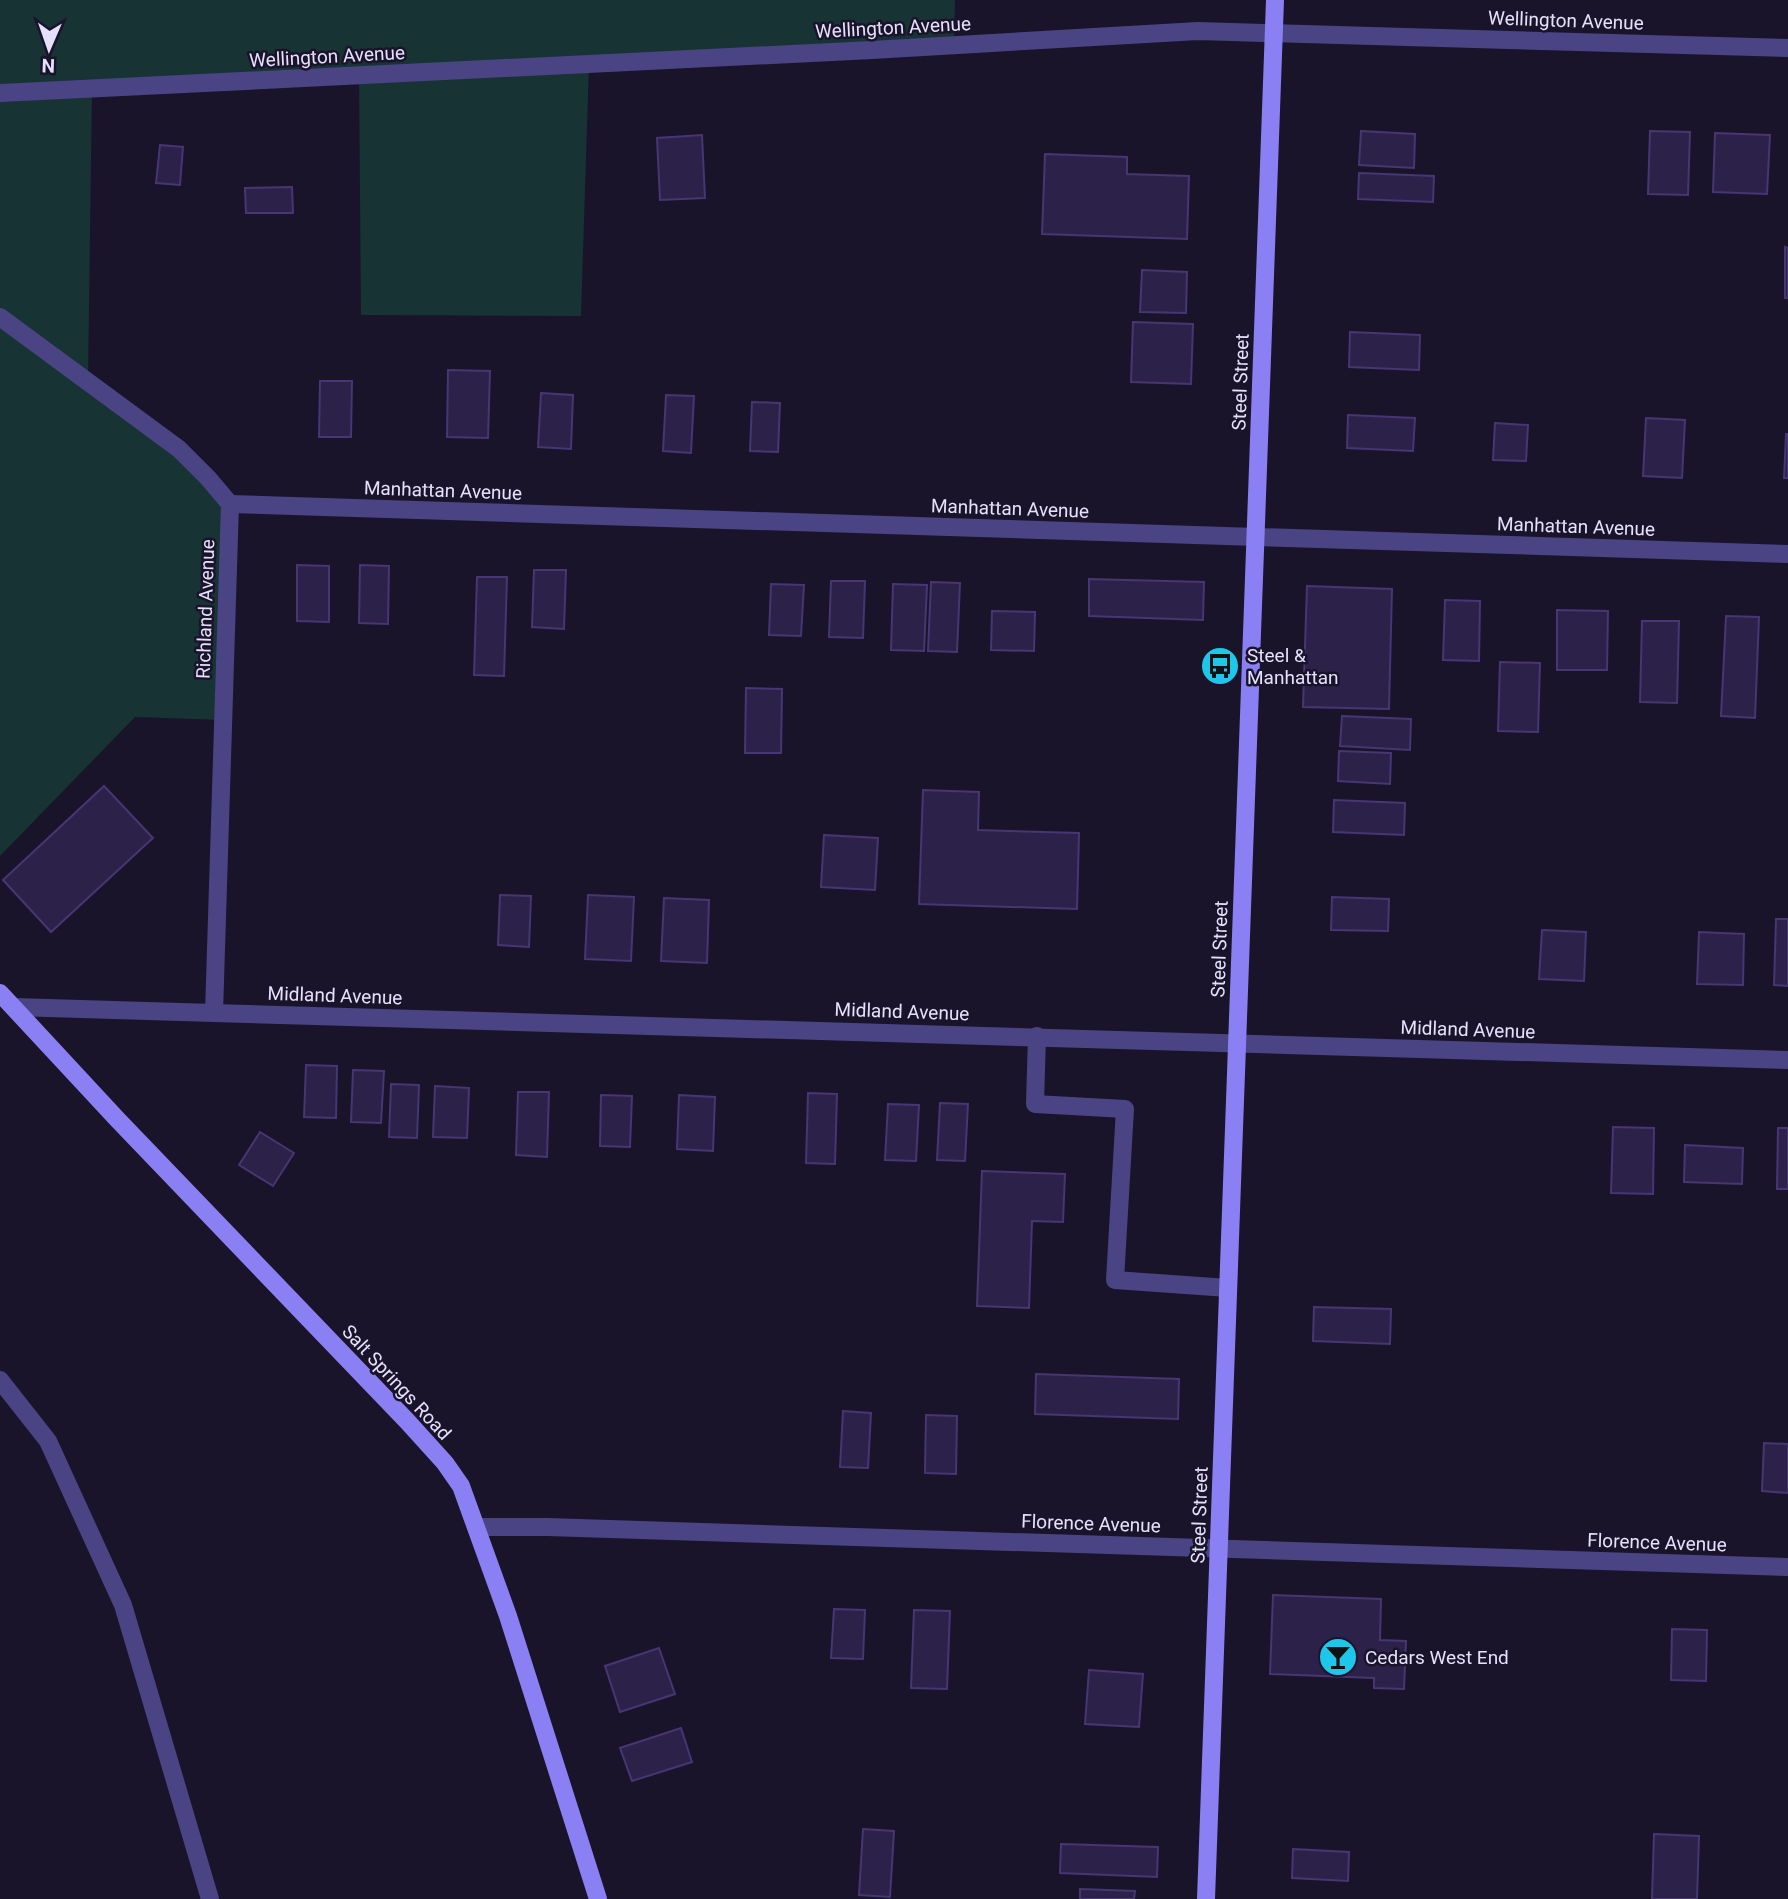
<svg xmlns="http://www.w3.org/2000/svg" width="1788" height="1899" font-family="Roboto,sans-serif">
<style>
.green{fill:#173334}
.building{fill:#2c2249;stroke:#463673;stroke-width:2}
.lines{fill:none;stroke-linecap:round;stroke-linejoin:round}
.lane{stroke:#4a4484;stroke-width:18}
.street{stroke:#4a4484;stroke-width:18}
.secondary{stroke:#8b80f3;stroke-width:18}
.labels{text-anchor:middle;stroke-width:5;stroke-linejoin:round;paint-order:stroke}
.street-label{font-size:19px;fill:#e5e0fc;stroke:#19142a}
.poi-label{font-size:19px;fill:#e5e0fc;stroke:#19142a;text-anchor:start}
</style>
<rect width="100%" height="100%" fill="#19142a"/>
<!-- green -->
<path class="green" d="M0 0H955L954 45 589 64 581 316 361 315 359 76 92 88 88 382 179 449 230 504 223 720 135 717 0 856Z"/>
<!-- building -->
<g class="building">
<path d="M1361 131 1415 134 1414 168 1359 165Z"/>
<path d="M1650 131 1690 132 1688 195 1648 194Z"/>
<path d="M1715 133 1770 135 1767 194 1713 192Z"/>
<path d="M702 135 705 198 660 200 657 138Z"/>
<path d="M160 145 183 147 180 185 156 183Z"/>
<path d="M1045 154 1127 157V174L1189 176 1187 239 1042 234Z"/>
<path d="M1359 173 1434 176 1433 202 1358 199Z"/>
<path d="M292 187 293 213H246L245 188Z"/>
<path d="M1785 247 1788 248V298H1785Z"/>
<path d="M1142 270 1187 272 1186 313 1140 312Z"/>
<path d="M1133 322 1193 324 1191 384 1131 382Z"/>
<path d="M1350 332 1420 335 1419 370 1349 367Z"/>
<path d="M448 370 490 371 488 438 447 437Z"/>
<path d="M320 381H352L351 437H319Z"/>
<path d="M541 393 573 395 571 449 538 447Z"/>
<path d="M666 395 694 396 691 453 663 451Z"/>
<path d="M752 402 780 403 778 452 750 451Z"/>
<path d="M1348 415 1415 418 1413 451 1347 448Z"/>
<path d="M1646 418 1685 420 1682 478 1643 476Z"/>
<path d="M1495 423 1528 425 1526 461 1493 460Z"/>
<path d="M1786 434H1788V478H1784Z"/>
<path d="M297 565 329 566V622L297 621Z"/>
<path d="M360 565 389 566 388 624 359 623Z"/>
<path d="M534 570H566L564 629 532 627Z"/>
<path d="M477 577H507L504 676 474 675Z"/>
<path d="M1089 579 1204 582 1203 620 1089 616Z"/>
<path d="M831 581H865L863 638 829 637Z"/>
<path d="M931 582 960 583 957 652 928 651Z"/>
<path d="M771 584 804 585 801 636 769 635Z"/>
<path d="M893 584 927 585 924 651 891 650Z"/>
<path d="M1307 586 1392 589 1389 709 1303 707Z"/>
<path d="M1445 600 1480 601 1479 661 1443 660Z"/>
<path d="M1557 610 1608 611 1607 670H1557Z"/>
<path d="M992 611 1035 612 1034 651 991 650Z"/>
<path d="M1726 616 1759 617 1755 718 1721 716Z"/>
<path d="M1642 621H1679L1677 703 1640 702Z"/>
<path d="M1500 662 1540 663 1538 732 1498 731Z"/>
<path d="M746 688 782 689 781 753H745Z"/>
<path d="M1342 716 1411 719 1410 750 1340 746Z"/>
<path d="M1339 751 1391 753 1390 784 1338 781Z"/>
<path d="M104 786 153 838 51 932 3 880Z"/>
<path d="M923 790 979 792 978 830 1079 833 1077 909 919 904Z"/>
<path d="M1334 800 1405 803 1404 835 1333 832Z"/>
<path d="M824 835 878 838 875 890 821 887Z"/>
<path d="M500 895 531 896 529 947 498 945Z"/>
<path d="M588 895 634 897 631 961 585 959Z"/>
<path d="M1332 897 1389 899 1388 931 1331 930Z"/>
<path d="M664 898 709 900 707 963 661 961Z"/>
<path d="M1776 919H1788V986L1774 985Z"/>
<path d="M1542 930 1586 932 1584 981 1539 979Z"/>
<path d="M1699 932 1744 934 1743 985 1697 984Z"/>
<path d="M306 1065 337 1066 336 1118 304 1117Z"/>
<path d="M353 1070 384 1071 381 1123 351 1122Z"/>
<path d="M391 1084 419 1085 417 1138 389 1137Z"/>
<path d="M435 1086 469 1088 467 1138 433 1137Z"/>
<path d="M518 1092H549L547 1157 516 1155Z"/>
<path d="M808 1093 837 1094 835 1164 806 1163Z"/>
<path d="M601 1095 632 1096 630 1147 600 1146Z"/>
<path d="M679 1095 715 1097 713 1151 677 1149Z"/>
<path d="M940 1103 968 1104 965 1161 937 1160Z"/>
<path d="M888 1104 919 1105 916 1161 885 1160Z"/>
<path d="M1613 1127 1654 1128 1653 1194 1611 1193Z"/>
<path d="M1778 1128H1788V1189H1777Z"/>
<path d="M260 1132 294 1153 273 1186 239 1165Z"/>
<path d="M1685 1145 1743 1148 1742 1184 1684 1182Z"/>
<path d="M982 1171 1065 1174 1063 1222 1032 1221 1029 1308 977 1306Z"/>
<path d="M1314 1307 1391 1309 1390 1344 1313 1341Z"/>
<path d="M1036 1374 1179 1379 1178 1419 1035 1414Z"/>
<path d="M843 1411 871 1413 868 1468 840 1467Z"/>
<path d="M926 1415 957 1416 956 1474 925 1473Z"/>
<path d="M1764 1443 1788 1444V1493L1762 1491Z"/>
<path d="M1273 1595 1381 1599 1380 1640 1406 1641 1404 1689 1374 1688V1678L1270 1674Z"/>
<path d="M834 1609 865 1610 863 1659 831 1658Z"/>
<path d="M914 1610 950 1611 947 1689 911 1688Z"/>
<path d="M1672 1629 1707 1630 1706 1681 1671 1680Z"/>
<path d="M659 1648 675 1694 620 1712 605 1666Z"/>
<path d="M1089 1670 1143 1674 1139 1727 1085 1724Z"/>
<path d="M681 1728 692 1762 632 1781 620 1748Z"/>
<path d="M863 1829 894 1831 890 1897 859 1895Z"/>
<path d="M1654 1834 1699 1836 1697 1899H1652Z"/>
<path d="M1061 1844 1158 1847 1157 1877 1060 1873Z"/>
<path d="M1293 1849 1349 1852 1348 1881 1292 1878Z"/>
<path d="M1080 1889 1135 1891 1134 1899H1080Z"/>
</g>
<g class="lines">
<!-- lane -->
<g class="lane">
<path d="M1037 1036 1035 1104 1125 1109 1115 1280 1228 1288"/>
<path d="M0 1380 48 1441 123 1605 210 1899"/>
</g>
<!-- street -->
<g class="street">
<path d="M0 93 872 50 1198 31 1788 48"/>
<path d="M0 317 179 449 208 478 230 504 214 1013"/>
<path d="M230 504 1788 554"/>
<path d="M14 1007 1788 1060"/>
<path d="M476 1527H548L1788 1567"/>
</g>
<!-- secondary -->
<g class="secondary">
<path d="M0 993 117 1119 407 1421 445 1463 461 1486 508 1616 598 1899"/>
<path d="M1206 1899 1275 0"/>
</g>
</g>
<!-- icons -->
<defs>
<symbol id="bus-disc" viewBox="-11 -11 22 22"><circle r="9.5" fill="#1ec7ea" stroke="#19142a"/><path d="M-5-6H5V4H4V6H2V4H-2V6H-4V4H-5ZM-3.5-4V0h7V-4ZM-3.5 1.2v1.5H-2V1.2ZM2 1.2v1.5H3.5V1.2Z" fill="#111"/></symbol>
<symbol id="bar-disc" viewBox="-11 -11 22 22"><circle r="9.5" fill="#1ec7ea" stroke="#19142a"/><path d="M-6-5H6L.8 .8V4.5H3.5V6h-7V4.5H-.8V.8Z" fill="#111"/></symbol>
</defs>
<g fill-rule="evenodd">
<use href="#bus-disc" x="1198" y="644" width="44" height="44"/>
<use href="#bar-disc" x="1316" y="1635" width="44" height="44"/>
</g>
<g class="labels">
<!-- street labels -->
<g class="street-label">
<text transform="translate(1566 20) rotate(2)" y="7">Wellington Avenue</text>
<text transform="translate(893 27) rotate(-3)" y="7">Wellington Avenue</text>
<text transform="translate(327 56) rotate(-3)" y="7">Wellington Avenue</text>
<text transform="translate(1240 382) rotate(-88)" y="7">Steel Street</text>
<text transform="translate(443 490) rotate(2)" y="7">Manhattan Avenue</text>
<text transform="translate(1010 508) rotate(2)" y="7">Manhattan Avenue</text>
<text transform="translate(1576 526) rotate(2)" y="7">Manhattan Avenue</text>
<text transform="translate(205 609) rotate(-88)" y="7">Richland Avenue</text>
<text transform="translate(1219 949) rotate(-88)" y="7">Steel Street</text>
<text transform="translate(335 995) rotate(2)" y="7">Midland Avenue</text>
<text transform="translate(902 1011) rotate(2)" y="7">Midland Avenue</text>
<text transform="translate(1468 1029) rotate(2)" y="7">Midland Avenue</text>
<text transform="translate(397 1382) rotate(47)" y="7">Salt Springs Road</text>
<text transform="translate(1199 1515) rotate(-88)" y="7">Steel Street</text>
<text transform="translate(1091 1523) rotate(2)" y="7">Florence Avenue</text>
<text transform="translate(1657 1542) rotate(2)" y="7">Florence Avenue</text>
</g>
<!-- poi labels -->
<g class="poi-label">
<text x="1247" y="662">Steel &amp;<tspan x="1247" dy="22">Manhattan</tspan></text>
<text x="1365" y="1664">Cedars West End</text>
</g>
</g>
<!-- north arrow -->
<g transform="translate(49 49) rotate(182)" stroke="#19142a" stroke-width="5" paint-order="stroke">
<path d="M0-5L12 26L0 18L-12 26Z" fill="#e5e0fc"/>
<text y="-10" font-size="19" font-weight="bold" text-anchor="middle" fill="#e5e0fc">N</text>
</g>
</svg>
